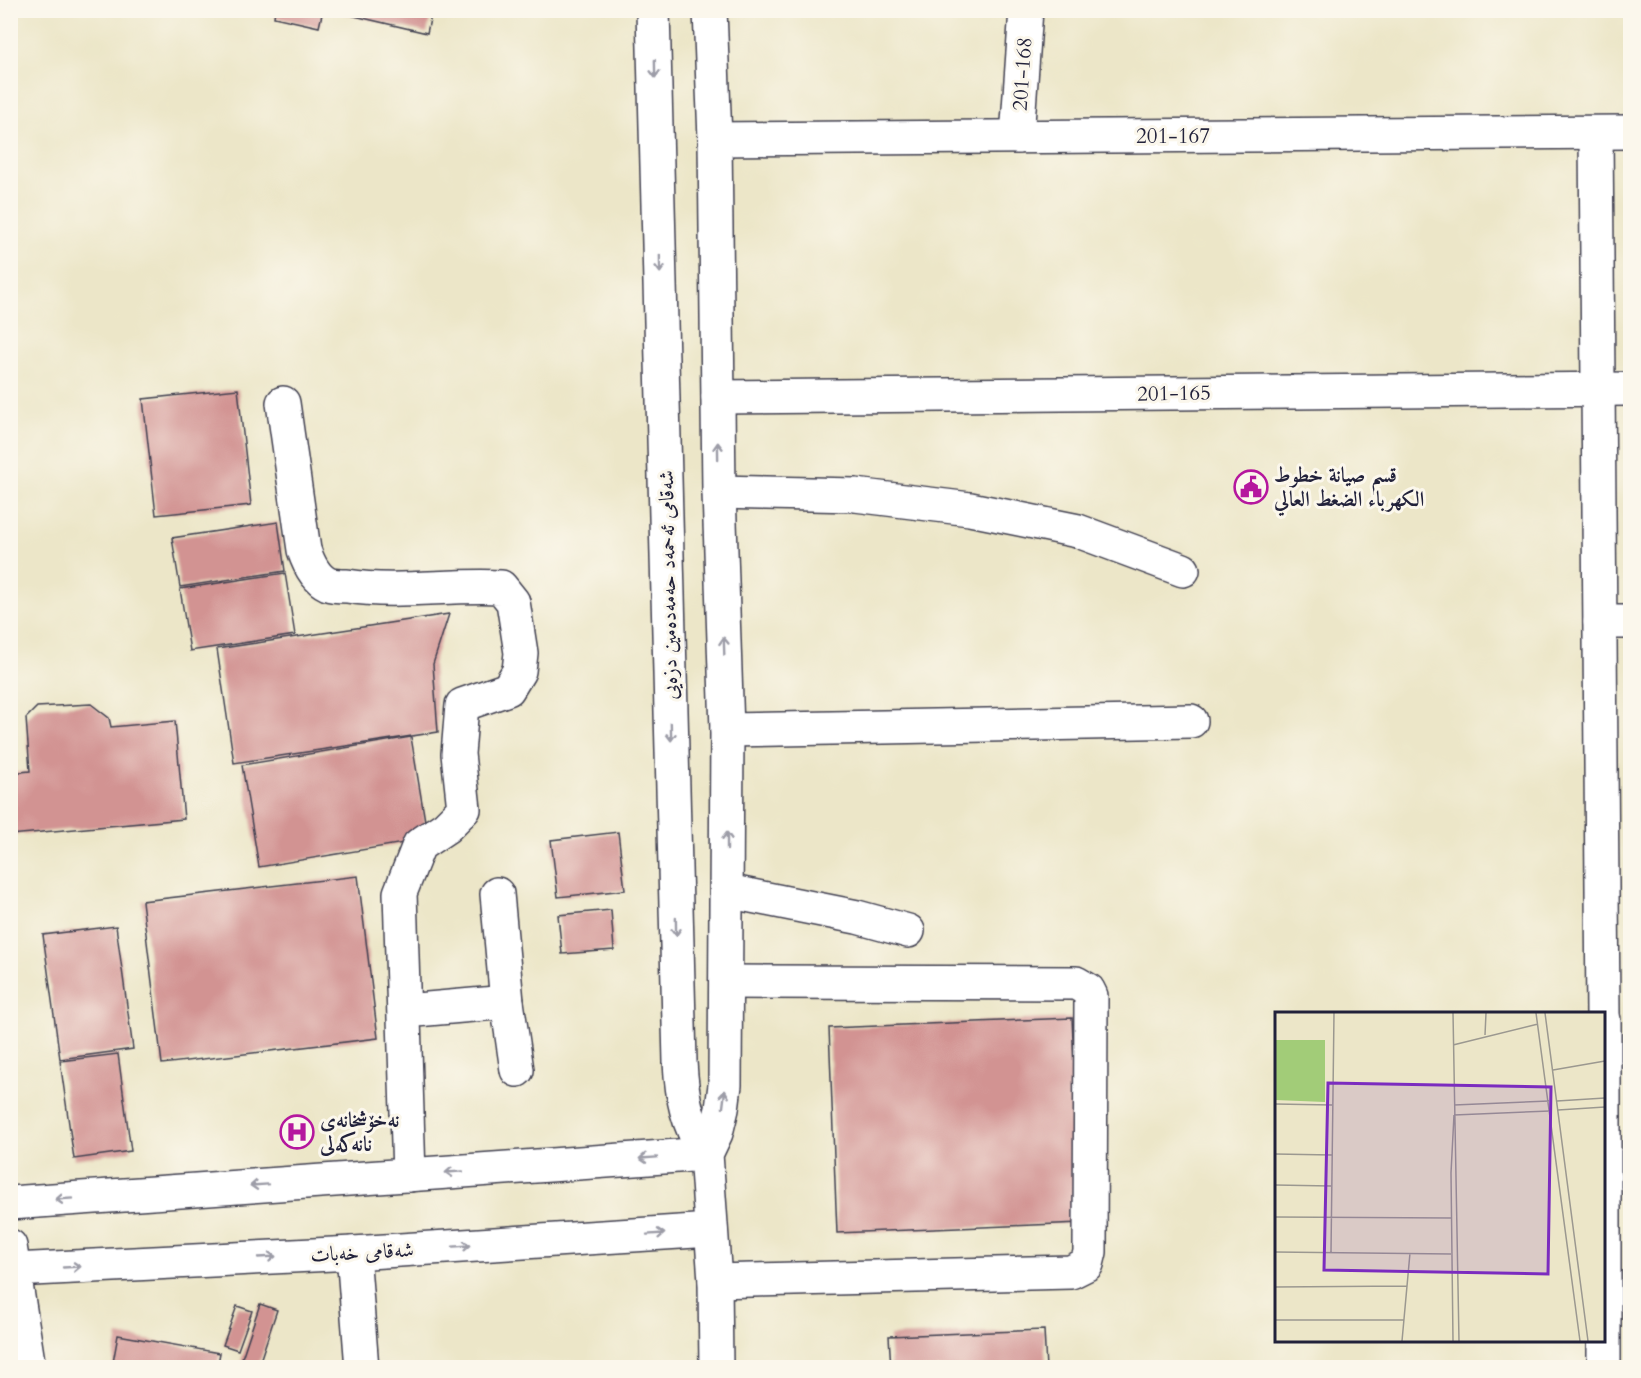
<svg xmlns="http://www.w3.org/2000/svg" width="1641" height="1378" font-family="Cardo,Amiri,serif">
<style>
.building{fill:#d29392}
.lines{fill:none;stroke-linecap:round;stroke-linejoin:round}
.minor-casing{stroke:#403f50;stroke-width:36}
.major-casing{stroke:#403f50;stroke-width:36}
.minor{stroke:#fff;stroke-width:33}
.major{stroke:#fff;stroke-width:33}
.oneway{stroke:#9c9ca7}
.labels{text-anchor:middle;stroke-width:6;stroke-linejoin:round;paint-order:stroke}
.street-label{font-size:21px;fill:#22223b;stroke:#fbf7ec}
.poi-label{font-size:21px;font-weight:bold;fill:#22223b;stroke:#fbf7ec;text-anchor:start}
.inset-road{fill:none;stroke:#9b9890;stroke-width:1.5}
.view{fill:#7b2cbf;fill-opacity:0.15;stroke:#7b2cbf;stroke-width:3}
.inset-edge{fill:none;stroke:#22223b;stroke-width:3}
</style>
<rect width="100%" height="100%" fill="#fbf7ec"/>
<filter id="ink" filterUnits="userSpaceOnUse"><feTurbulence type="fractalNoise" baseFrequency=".0167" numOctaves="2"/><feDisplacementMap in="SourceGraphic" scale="12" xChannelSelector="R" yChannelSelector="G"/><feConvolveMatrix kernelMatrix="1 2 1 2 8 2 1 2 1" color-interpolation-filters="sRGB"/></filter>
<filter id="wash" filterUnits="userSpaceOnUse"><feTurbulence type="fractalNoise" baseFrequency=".008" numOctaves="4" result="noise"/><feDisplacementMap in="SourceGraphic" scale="24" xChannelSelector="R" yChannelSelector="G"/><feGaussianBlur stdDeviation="1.35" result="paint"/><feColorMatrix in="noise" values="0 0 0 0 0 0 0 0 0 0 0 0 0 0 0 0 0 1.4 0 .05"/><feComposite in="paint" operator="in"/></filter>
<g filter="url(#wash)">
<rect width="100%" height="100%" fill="#ece6c8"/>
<g id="blocks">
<!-- building -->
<g class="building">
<path d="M275 10H323L319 27 274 17Z"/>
<path d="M329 10H432L427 33Z"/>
<path d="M238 389 251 505 156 515 143 399Z"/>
<path d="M278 522 285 571 180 587 172 538Z"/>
<path d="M285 573 295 635 190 651 180 589Z"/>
<path d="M449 614 433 664 438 732 234 763 217 649Z"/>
<path d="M91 704 109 718 111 727 175 721 184 819 10 835V773L30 771 26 718 37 707Z"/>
<path d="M411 737 428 839 259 867 242 765Z"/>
<path d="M618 832 625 890 558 897 551 840Z"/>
<path d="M358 876 378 1038 162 1064 142 901Z"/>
<path d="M611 910 614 950 562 954 558 915Z"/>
<path d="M116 926 133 1049 60 1059 43 935Z"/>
<path d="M1072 1018 1081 1223 837 1233 829 1028Z"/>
<path d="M118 1054 131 1151 74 1159 60 1061Z"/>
<path d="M260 1304 277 1310 258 1367 241 1361Z"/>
<path d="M237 1306 252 1311 238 1350 223 1345Z"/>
<path d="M1044 1330 1046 1368H891L889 1336Z"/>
<path d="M118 1335 220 1353 217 1368H112Z"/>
</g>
</g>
</g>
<g filter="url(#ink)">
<use href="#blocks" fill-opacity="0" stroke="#403f50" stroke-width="1.5"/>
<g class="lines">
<defs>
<g id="minor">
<path d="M653 10 680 1062C682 1099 687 1123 706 1154"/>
<path d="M710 10 715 139 719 492 727 730 725 1085 722 1109 716 1133 706 1154 715 1281 716 1368"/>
<path d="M1596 133 1603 1014"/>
<path d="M1017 137 1026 10"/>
<path d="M715 139 1630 132"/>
<path d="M718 397 1630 389"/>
<path d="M283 403 304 550C308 562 315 578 328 584 333 586 341 586 347 586 397 594 450 584 501 587L513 602 521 653 519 671 508 689 462 705 458 754 464 809 446 827 419 845 400 893 409 1175"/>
<path d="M719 492 855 495 970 509 1078 531 1183 570"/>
<path d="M1600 622H1630"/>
<path d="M727 730 1191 721"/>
<path d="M727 891 857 917 908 931"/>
<path d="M497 894 507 1002 517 1070"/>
<path d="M405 1011 507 1002"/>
<path d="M1604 1020V1368"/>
<path d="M10 1203 706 1154"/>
<path d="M353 1253 362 1368"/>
<path d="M14 1270 353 1253 711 1230"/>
<path d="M715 1281 1071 1272 1087 1264 1090 1252 1091 996 1088 990 1076 983 726 982"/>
</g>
<path id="major" d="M10 1246 29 1368"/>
</defs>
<!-- minor casing -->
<use href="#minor" class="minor-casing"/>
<!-- major casing -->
<use href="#major" class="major-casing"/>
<!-- minor -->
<use href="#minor" class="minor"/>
<!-- major -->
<use href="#major" class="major"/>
</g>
<!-- one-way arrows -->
<defs><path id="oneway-shaft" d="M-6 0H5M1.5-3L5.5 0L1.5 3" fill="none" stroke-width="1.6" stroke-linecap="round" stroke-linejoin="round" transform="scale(1.5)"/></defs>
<g class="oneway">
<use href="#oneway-shaft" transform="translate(655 69) rotate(89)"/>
<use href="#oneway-shaft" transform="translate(660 264) rotate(89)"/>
<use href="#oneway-shaft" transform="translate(718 451) rotate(-91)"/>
<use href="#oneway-shaft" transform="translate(724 646) rotate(-92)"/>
<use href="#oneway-shaft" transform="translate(671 732) rotate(89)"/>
<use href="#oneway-shaft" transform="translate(727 841) rotate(-90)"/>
<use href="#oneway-shaft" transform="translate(676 927) rotate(89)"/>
<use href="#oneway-shaft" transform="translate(724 1099) rotate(-83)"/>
<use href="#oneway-shaft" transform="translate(648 1158) rotate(176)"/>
<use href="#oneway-shaft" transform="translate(454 1172) rotate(176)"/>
<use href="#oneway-shaft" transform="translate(259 1185) rotate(176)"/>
<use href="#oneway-shaft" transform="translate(64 1199) rotate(176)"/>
<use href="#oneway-shaft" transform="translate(656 1234) rotate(-4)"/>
<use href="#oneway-shaft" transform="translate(462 1246) rotate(-4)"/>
<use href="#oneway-shaft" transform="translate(267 1257) rotate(-3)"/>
<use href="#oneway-shaft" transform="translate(72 1267) rotate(-3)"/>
</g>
</g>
<!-- icons -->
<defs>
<symbol id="civic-ring" viewBox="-11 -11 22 22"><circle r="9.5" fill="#fbf7ec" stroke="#b5179e" stroke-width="1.5"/><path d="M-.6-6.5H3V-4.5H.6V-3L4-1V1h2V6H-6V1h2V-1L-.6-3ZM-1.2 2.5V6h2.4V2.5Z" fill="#b5179e"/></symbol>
<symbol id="hospital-ring" viewBox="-11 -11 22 22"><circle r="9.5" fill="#fbf7ec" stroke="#b5179e" stroke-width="1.5"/><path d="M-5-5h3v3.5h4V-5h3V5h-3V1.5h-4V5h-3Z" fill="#b5179e"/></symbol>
</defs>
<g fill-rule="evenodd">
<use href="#civic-ring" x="1232" y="468" width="38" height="38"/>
<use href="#hospital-ring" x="278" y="1113" width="38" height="38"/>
</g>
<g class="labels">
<!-- street labels -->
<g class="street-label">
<text transform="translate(1022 74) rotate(-86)" y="7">201-168</text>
<text x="1173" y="143">201-167</text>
<text transform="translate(1174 393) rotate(-1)" y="7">201-165</text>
<text transform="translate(668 585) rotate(-91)" y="7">شەقامی ئەحمەد حەمەدەمین دزەیی</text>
<text transform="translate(362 1252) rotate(-3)" y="7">شەقامی خەبات</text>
</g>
<!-- poi labels -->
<g class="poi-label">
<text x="1274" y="482">قسم صيانة خطوط<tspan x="1274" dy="24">الكهرباء الضغط العالي</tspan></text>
<text x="320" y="1127">نەخۆشخانەی<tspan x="320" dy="24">نانەکەلی</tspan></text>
</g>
</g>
<!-- overview -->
<g transform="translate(1275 1012)">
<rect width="330" height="330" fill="#ece6c8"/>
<path d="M0 28H50V90L0 88Z" fill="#a2cc78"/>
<path class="inset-road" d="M178 1 184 329M261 1 305 329M270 1 313 329M210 23 211 1M178 33 263 12M278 58 330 49M282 89 330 86M0 92 57 93M179 93 274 89M283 98 330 95M179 103 275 99M0 142 57 143M0 173 56 174M0 205 176 206M0 240 176 242M56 240 59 1M0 275 132 274M0 308H129M127 329 135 241M178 329 176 161 179 103"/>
<path class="view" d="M53 71 276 75 273 262 49 258Z"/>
<rect width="330" height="330" class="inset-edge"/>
</g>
<!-- margin -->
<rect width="1641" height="1378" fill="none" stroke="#fbf7ec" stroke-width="36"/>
</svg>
